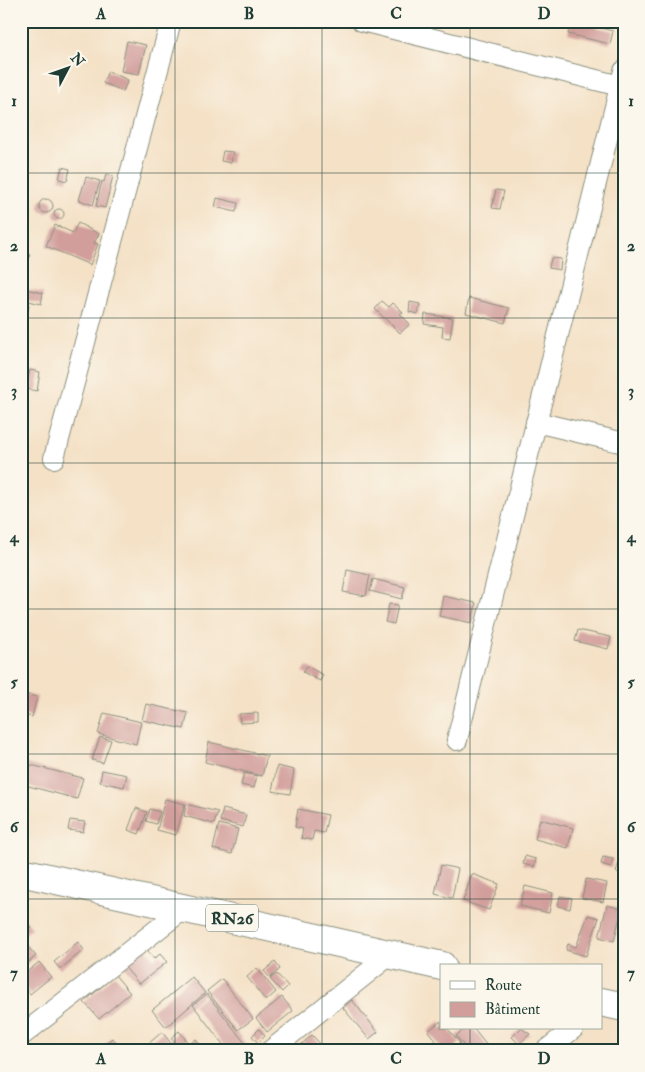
<svg xmlns="http://www.w3.org/2000/svg" width="645" height="1072" font-family="'IM FELL Double Pica',serif">
<style>
.building{fill:#d29e9b}
.lines{fill:none;stroke-linecap:round;stroke-linejoin:round}
.street-casing{stroke:#8a8f7d;stroke-width:22}
.primary-casing{stroke:#8a8f7d;stroke-width:30}
.street{stroke:#fff;stroke-width:20}
.primary{stroke:#fff;stroke-width:28}
.grid{fill:none;stroke:#1f3d34;stroke-width:1;stroke-opacity:0.55}
.labels{text-anchor:middle;stroke-width:4;stroke-linejoin:round;paint-order:stroke}
.shield{fill:#fbf7ec;stroke:#61756b;stroke-width:1}
.shield-label{font-size:16px;font-weight:bold;fill:#1f3d34}
.neatline{fill:none;stroke:#1f3d34;stroke-width:2}
.grid-label{font-size:16px;text-anchor:middle;font-weight:bold;fill:#1f3d34}
</style>
<rect width="100%" height="100%" fill="#fbf7ec"/>
<filter id="ink" filterUnits="userSpaceOnUse"><feTurbulence type="fractalNoise" baseFrequency=".02" numOctaves="2"/><feDisplacementMap in="SourceGraphic" scale="10" xChannelSelector="R" yChannelSelector="G"/><feConvolveMatrix kernelMatrix="1 2 1 2 8 2 1 2 1" color-interpolation-filters="sRGB"/></filter>
<filter id="wash" filterUnits="userSpaceOnUse"><feTurbulence type="fractalNoise" baseFrequency=".0096" numOctaves="4" result="noise"/><feDisplacementMap in="SourceGraphic" scale="20" xChannelSelector="R" yChannelSelector="G"/><feGaussianBlur stdDeviation="1.12" result="paint"/><feColorMatrix in="noise" values="0 0 0 0 0 0 0 0 0 0 0 0 0 0 0 0 0 1.4 0 .05"/><feComposite in="paint" operator="in"/></filter>
<g filter="url(#wash)">
<rect width="100%" height="100%" fill="#f4e1c6"/>
<g id="blocks">
<!-- building -->
<g class="building">
<path d="M571 21 613 31 610 44 568 34Z"/>
<path d="M127 41 146 45 139 74 121 71Z"/>
<path d="M108 71 128 80 123 91 103 83Z"/>
<path d="M223 151 233 152 231 163 221 161Z"/>
<path d="M62 167 70 169 67 181 59 179Z"/>
<path d="M106 174 113 176 105 208 96 206 102 181 104 182Z"/>
<path d="M86 177 100 181 93 205 79 200Z"/>
<path d="M496 190 504 191 500 209 492 208Z"/>
<path d="M217 198 238 203 236 212 215 207Z"/>
<circle cx="46" cy="206" r="7"/>
<circle cx="59" cy="214" r="5"/>
<path d="M21 215 30 218 22 249 21 248Z"/>
<path d="M78 223 99 234 94 243 98 244 90 265 46 246 55 225 73 233Z"/>
<path d="M21 252 30 254 28 262 21 261Z"/>
<path d="M551 258 561 259 560 270 549 268Z"/>
<path d="M21 288 43 293 41 304 21 299Z"/>
<path d="M469 298 509 308 505 323 466 313Z"/>
<path d="M382 301 389 307 393 303 403 312 400 314 410 324 400 333 375 309Z"/>
<path d="M410 302 420 304 418 314 409 312Z"/>
<path d="M21 303 29 305 27 316 21 315Z"/>
<path d="M425 314 453 318 450 338 442 337 443 327 424 324Z"/>
<path d="M30 370 40 372 37 391 26 389Z"/>
<path d="M347 570 370 575 366 596 343 592Z"/>
<path d="M373 579 405 587 402 599 370 591Z"/>
<path d="M443 596 476 603 472 623 439 616Z"/>
<path d="M389 604 398 605 394 624 385 622Z"/>
<path d="M578 630 611 637 608 649 575 641Z"/>
<path d="M307 666 323 675 320 681 303 672Z"/>
<path d="M21 693 37 697 32 717 21 714Z"/>
<path d="M146 704 188 713 184 729 142 720Z"/>
<path d="M104 713 141 722 136 744 98 734Z"/>
<path d="M258 713V722L240 723 239 714Z"/>
<path d="M100 737 111 740 103 763 92 760Z"/>
<path d="M209 742 267 756 262 776 205 762Z"/>
<path d="M23 763 83 778 77 799 21 784Z"/>
<path d="M277 766 294 770 290 794 272 791Z"/>
<path d="M102 770 127 775 124 787 100 782Z"/>
<path d="M244 773 257 776 254 788 241 785Z"/>
<path d="M165 799 185 804 176 835 157 830Z"/>
<path d="M186 804 218 812 214 824 184 816Z"/>
<path d="M136 808 147 812 139 834 128 830Z"/>
<path d="M150 809 160 812 156 824 146 821Z"/>
<path d="M223 809 246 815 243 827 220 821Z"/>
<path d="M298 809 328 815 324 833 314 831 312 840 301 838 303 829 295 827Z"/>
<path d="M540 819 573 828 568 848 535 839Z"/>
<path d="M70 820 85 822 83 832 68 830Z"/>
<path d="M219 824 238 829 232 854 213 849Z"/>
<path d="M525 856 536 859 534 867 523 864Z"/>
<path d="M603 857 613 859 611 867 601 864Z"/>
<path d="M619 862 624 864V874L616 872Z"/>
<path d="M441 865 458 869 452 898 435 894Z"/>
<path d="M472 874 499 884 489 910 463 901Z"/>
<path d="M586 879 607 883 603 902 582 898Z"/>
<path d="M525 886 553 893 549 913 520 906Z"/>
<path d="M560 896 572 898 570 909 558 906Z"/>
<path d="M607 905 622 909 614 941 599 937Z"/>
<path d="M588 915 599 918 586 956 566 950 568 944 576 947Z"/>
<path d="M24 919 32 928 23 936 21 921Z"/>
<path d="M21 939 36 956 23 967 21 966Z"/>
<path d="M78 942 84 950 60 969 54 962Z"/>
<path d="M145 947 154 959 160 954 167 962 139 984 123 965Z"/>
<path d="M39 962 51 977 30 994 21 982V977Z"/>
<path d="M275 962 280 969 270 978 264 971Z"/>
<path d="M257 968 276 992 266 1001 247 977Z"/>
<path d="M277 974 288 986 282 992 270 979Z"/>
<path d="M115 975 130 993 99 1019 84 1002Z"/>
<path d="M192 977 205 993 166 1027 152 1010Z"/>
<path d="M222 979 253 1019 238 1030 207 991Z"/>
<path d="M207 994 248 1047 243 1051H228L193 1005Z"/>
<path d="M282 997 293 1011 267 1032 256 1018Z"/>
<path d="M352 1000 378 1032 369 1039 343 1008Z"/>
<path d="M441 1021V1028H447L460 1043 451 1051H444L428 1031Z"/>
<path d="M466 1028H473L491 1051H468L456 1036Z"/>
<path d="M521 1028 530 1034 519 1044 512 1037Z"/>
<path d="M259 1029 265 1036 258 1043 252 1036Z"/>
<path d="M179 1031 187 1041 179 1048 171 1038Z"/>
<path d="M162 1032 174 1047 169 1051H140Z"/>
<path d="M312 1035 325 1049 322 1051H294Z"/>
<path d="M112 1038 118 1044 111 1050 105 1044Z"/>
<path d="M196 1039 205 1051H181Z"/>
</g>
</g>
</g>
<g filter="url(#ink)">
<use href="#blocks" fill-opacity="0" stroke="#8a8f7d" stroke-width="1"/>
<g class="lines">
<defs>
<g id="street">
<path d="M362 21 624 87"/>
<path d="M536 422 624 443"/>
<path d="M54 458 171 21"/>
<path d="M457 740 624 71"/>
<path d="M21 1036 186 907"/>
<path d="M270 1051 391 954"/>
<path d="M545 1051 574 1028"/>
</g>
<g id="primary">
<path d="M21 872 442 966"/>
<path d="M601 1002 624 1007"/>
</g>
</defs>
<!-- street casing -->
<use href="#street" class="street-casing"/>
<!-- primary casing -->
<use href="#primary" class="primary-casing"/>
<!-- street -->
<use href="#street" class="street"/>
<!-- primary -->
<use href="#primary" class="primary"/>
</g>
</g>
<!-- grid -->
<path class="grid" d="M175 21V1051M322 21V1051M470 21V966M21 173H624M21 318H624M21 463H624M21 609H624M21 754H624M21 899H624M470 1028V1051"/>
<g class="labels">
<!-- shield labels -->
<rect class="shield" x="206" y="904.5" width="52" height="27" rx="4"/>
<g class="shield-label">
<text x="232" y="924">RN26</text>
</g>
</g>
<!-- margin -->
<rect width="645" height="1072" fill="none" stroke="#fbf7ec" stroke-width="55"/>
<!-- legend -->
<rect x="440" y="964" width="162" height="65" fill="#fbf7ec" stroke="#a3ada2"/>
<rect x="450" y="981" width="25" height="8" fill="#ffffff" stroke="#a3ada2"/>
<text x="485" y="990" font-size="15" fill="#1f3d34">Route</text>
<rect x="450" y="1002" width="25" height="15" fill="#d29e9b" stroke="#a3ada2"/>
<text x="485" y="1014" font-size="15" fill="#1f3d34">Bâtiment</text>
<!-- north arrow -->
<g transform="translate(68 68) rotate(49)" stroke="#fbf7ec" stroke-width="4" paint-order="stroke">
<path d="M0-4L9 19L0 12L-9 19Z" fill="#1f3d34"/>
<text y="-8" font-size="14" font-weight="bold" text-anchor="middle" fill="#1f3d34">N</text>
</g>
<rect x="28" y="28" width="590" height="1016" class="neatline"/>
<g class="grid-label">
<text x="101" y="19">A</text>
<text x="249" y="19">B</text>
<text x="396" y="19">C</text>
<text x="544" y="19">D</text>
<text x="14" y="106">1</text>
<text x="631" y="106">1</text>
<text x="14" y="251">2</text>
<text x="631" y="251">2</text>
<text x="14" y="396">3</text>
<text x="631" y="396">3</text>
<text x="14" y="542">4</text>
<text x="631" y="542">4</text>
<text x="14" y="687">5</text>
<text x="631" y="687">5</text>
<text x="14" y="832">6</text>
<text x="631" y="832">6</text>
<text x="14" y="978">7</text>
<text x="631" y="978">7</text>
<text x="101" y="1064">A</text>
<text x="249" y="1064">B</text>
<text x="396" y="1064">C</text>
<text x="544" y="1064">D</text>
</g>
</svg>
